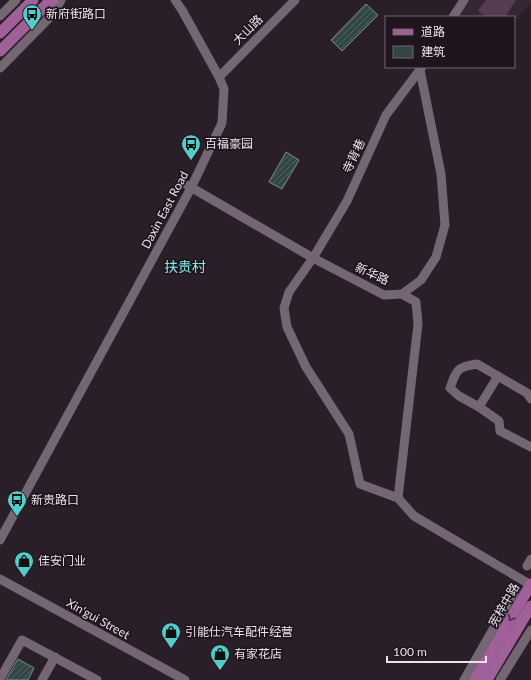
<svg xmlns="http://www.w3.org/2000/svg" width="531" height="680" font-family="Lato,'Noto Sans SC',sans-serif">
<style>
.built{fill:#362634}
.grass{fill:#563c52}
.building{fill:url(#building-hatch);stroke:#778d8b}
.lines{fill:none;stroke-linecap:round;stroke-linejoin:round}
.minor{stroke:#746672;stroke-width:9}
.major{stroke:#a06099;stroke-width:11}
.oneway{stroke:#462c44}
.labels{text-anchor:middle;stroke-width:3.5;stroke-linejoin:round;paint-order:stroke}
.poi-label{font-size:12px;fill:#ebe3ea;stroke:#20151f;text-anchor:start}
.street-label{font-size:12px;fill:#ebe3ea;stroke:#20151f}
.quarter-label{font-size:14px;fill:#7febe7;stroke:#20151f}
</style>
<defs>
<pattern id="building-hatch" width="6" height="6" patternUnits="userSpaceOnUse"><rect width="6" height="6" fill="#324645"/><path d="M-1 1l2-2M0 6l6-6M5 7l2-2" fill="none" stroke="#506160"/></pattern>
</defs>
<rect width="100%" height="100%" fill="#2a1e28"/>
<!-- built -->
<path class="built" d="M467 0H531V3L514 22V17H455Z"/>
<!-- grass -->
<path class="grass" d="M486 0H516L505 17H486L478 11Z"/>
<!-- building -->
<g class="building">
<path d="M366 4 378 15 342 51 331 40Z"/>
<path d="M286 152 299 160 282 189 269 182Z"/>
<path d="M18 659 34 668 28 680H6Z"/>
</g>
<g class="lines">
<!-- minor -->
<g class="minor">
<path d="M0 16 16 0"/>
<path d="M453 17 464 0"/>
<path d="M422 67 386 115 347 201 313 258 289 292 284 308 287 327 306 367 349 434 360 484 398 498 414 516 531 585"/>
<path d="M0 68 54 13 61 0"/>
<path d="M219 77 295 0"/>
<path d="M187 185 313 258 384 295 402 294 421 280 436 257 445 225 441 174 420 70"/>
<path d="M531 399 527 393 477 364C457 367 457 369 450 388L459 396 479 407 499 421 500 431 531 447"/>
<path d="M479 407 498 376"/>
<path d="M398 498 418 324 416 302 402 294"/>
<path d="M0 540 191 188 222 123 224 89 219 77 182 10 175 0"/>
<path d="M527 566 531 559"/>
<path d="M0 579 185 680"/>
<path d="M0 679 22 640 97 680"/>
<path d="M42 680 55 657"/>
<path d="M464 680 516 589"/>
<path d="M500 680 531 630"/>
</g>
<!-- major -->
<g class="major">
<path d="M0 33 33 0"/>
<path d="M0 51 47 4 53 0"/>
<path d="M475 680 531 584"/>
<path d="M487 680 531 606"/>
</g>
</g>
<!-- one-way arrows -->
<defs><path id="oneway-chevron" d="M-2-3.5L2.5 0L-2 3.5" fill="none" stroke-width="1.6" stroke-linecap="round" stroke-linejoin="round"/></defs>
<use class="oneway" href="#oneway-chevron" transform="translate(511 618) rotate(120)"/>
<!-- icons -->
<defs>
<symbol id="bus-pin" viewBox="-11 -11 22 30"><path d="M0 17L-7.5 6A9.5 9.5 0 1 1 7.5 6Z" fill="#53cdc9" stroke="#20151f"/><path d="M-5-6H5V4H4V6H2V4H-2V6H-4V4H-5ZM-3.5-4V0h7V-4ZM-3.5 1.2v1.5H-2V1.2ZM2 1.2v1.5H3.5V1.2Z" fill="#111"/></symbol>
<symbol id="shop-pin" viewBox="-11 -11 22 30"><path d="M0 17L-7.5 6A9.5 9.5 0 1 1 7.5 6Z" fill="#53cdc9" stroke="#20151f"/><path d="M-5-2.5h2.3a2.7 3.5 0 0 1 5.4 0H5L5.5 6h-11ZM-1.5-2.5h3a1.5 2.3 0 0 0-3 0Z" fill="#111"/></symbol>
</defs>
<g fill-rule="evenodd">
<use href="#bus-pin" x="21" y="3" width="22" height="30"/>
<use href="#bus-pin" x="180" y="133" width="22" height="30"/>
<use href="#bus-pin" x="6" y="489" width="22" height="30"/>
<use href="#shop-pin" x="13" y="550" width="22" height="30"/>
<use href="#shop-pin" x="160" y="621" width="22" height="30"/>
<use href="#shop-pin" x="209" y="643" width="22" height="30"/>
</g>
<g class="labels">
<!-- poi labels -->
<g class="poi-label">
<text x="46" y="18">新府街路口</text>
<text x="205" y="148">百福豪园</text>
<text x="31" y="504">新贵路口</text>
<text x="38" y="565">佳安门业</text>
<text x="185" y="636">引能仕汽车配件经营</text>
<text x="234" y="658">有家花店</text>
</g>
<!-- street labels -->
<g class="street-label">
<text transform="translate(248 30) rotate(-45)" y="4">大山路</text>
<text transform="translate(354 156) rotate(-65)" y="4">寺背巷</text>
<text transform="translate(165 210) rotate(-62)" y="4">Daxin East Road</text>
<text transform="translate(372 274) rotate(24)" y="4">新华路</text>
<text transform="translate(504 605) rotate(-60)" y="4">宪梓中路</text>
<text transform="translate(98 619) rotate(29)" y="4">Xin'gui Street</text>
</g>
<!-- quarter labels -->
<g class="quarter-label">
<text x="185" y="272">扶贵村</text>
</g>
</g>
<!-- legend -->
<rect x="385" y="16" width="130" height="52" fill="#20151f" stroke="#716770"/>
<rect x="393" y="29" width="20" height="6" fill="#a06099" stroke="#716770"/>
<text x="421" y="36" font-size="12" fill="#ebe3ea">道路</text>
<rect x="393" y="46" width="20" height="12" fill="#324645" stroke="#716770"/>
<text x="421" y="56" font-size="12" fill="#ebe3ea">建筑</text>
<!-- scale -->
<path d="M387 656v6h99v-6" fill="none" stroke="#ebe3ea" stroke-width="2"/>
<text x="393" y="656" font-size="12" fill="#ebe3ea" stroke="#20151f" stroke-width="3" paint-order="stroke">100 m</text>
</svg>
